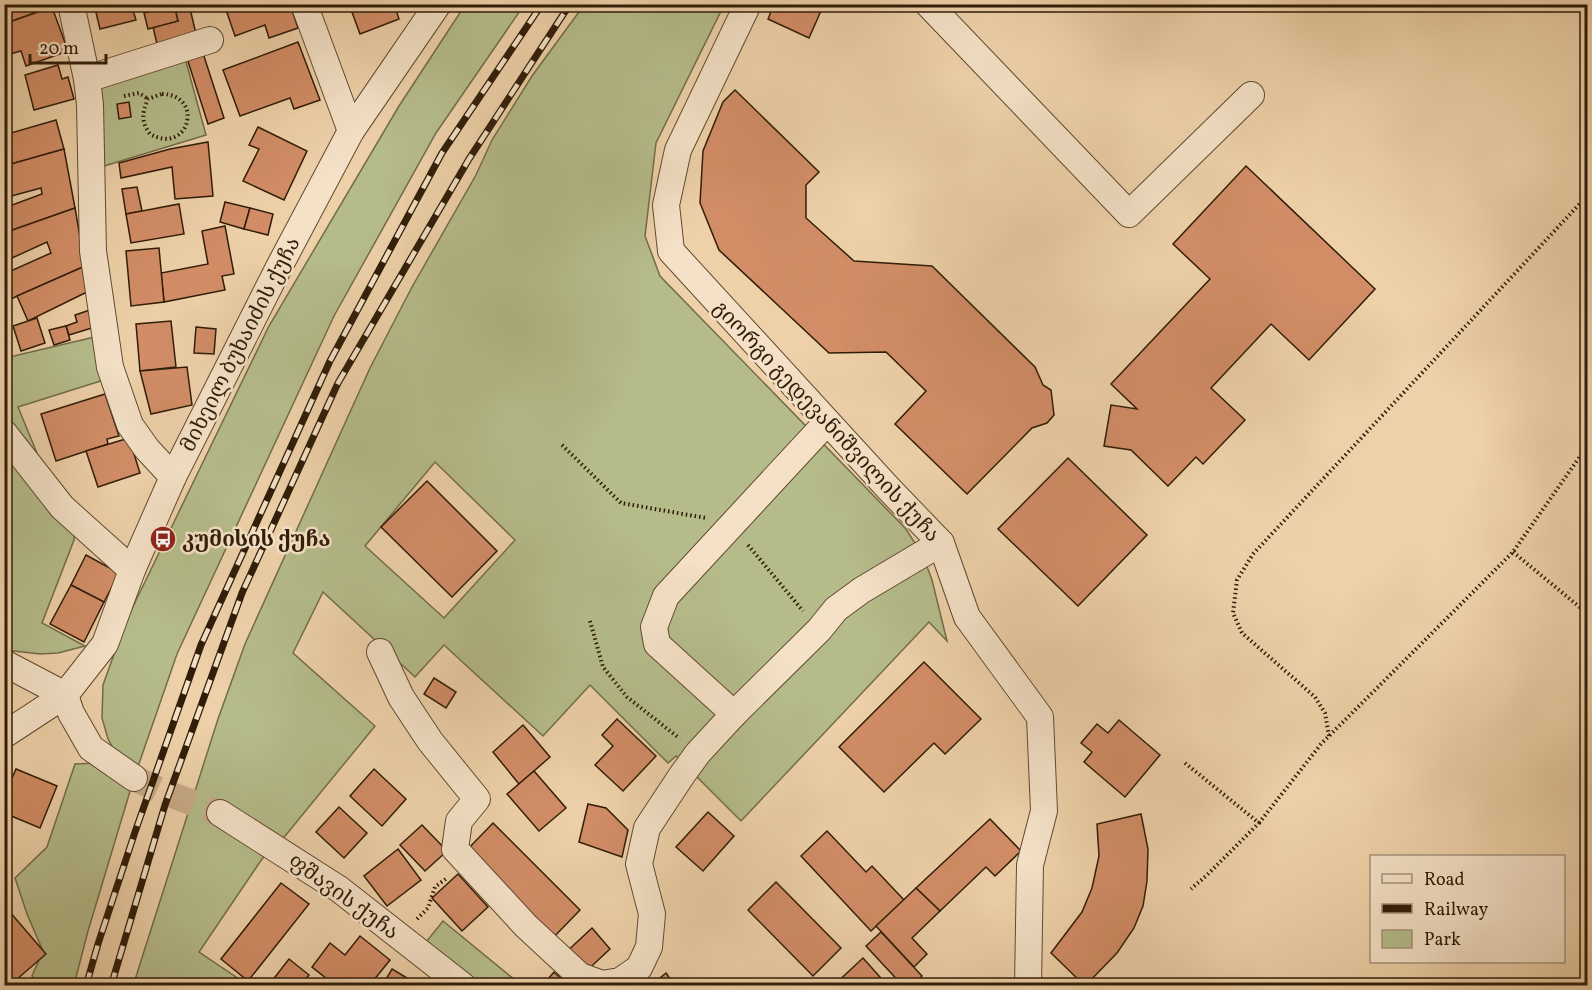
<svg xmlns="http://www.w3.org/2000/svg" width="1592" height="990" font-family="Vollkorn,'Noto Serif Georgian',serif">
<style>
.green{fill:#b5bc8a;stroke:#726c49;stroke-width:1.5;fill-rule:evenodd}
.building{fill:#d28d67;stroke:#301d08;stroke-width:1.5}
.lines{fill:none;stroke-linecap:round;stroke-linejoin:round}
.minor-tunnel{stroke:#c8ad89;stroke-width:26;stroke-dasharray:26 13;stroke-linecap:butt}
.minor-casing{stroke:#604a30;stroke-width:28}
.path{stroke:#301d08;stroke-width:4;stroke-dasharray:1.5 3;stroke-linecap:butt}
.minor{stroke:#f4e1c7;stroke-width:26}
.rail-casing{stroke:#301d08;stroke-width:7}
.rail{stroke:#f4e1c7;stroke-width:4.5;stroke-dasharray:14;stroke-linecap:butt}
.labels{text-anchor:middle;stroke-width:5;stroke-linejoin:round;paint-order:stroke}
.street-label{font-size:21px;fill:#301d08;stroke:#f4e1c7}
.poi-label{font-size:21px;font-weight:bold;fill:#301d08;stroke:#f4e1c7;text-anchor:start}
</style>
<rect width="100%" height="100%" fill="#eed1a9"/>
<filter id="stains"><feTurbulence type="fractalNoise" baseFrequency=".00333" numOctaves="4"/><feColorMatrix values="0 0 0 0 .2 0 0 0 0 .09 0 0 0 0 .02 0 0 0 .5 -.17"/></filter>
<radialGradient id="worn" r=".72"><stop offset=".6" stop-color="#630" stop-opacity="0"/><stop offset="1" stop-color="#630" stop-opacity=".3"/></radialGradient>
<!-- green -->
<g class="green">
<path d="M465 5H524L436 133 334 316 177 654 134 778 88 931 74 985H39L32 976 43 951 27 914 15 878 47 847 75 764 97 763 118 757 108 739 102 718 103 685 126 621 269 326 399 106Z"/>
<path d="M584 5H724L656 143 645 236 660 276 906 529 923 556 932 580 947 641 929 622 741 821 676 756 668 763 590 685 543 736 444 645 415 677 323 592 293 653 375 726 281 841 262 859 199 952 248 985 133 986 218 719 245 644 370 368 412 287 476 175 492 140 532 76ZM435 462 515 540 444 618 365 546Z"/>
<path d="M185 58 206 135 101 167 95 86Z"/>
<path d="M99 336 107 379 18 407 46 475 76 513 74 540 42 623 85 646 58 653 40 654 5 650V358Z"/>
<path d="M443 921 521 985H473L422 947Z"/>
</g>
<!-- building -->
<g class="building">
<path d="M4 4H35L37 12 4 24Z"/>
<path d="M94 4H131L136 20 100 29Z"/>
<path d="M189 4 196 34 157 44 153 27 178 21 174 5Z"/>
<path d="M224 4H290L298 28 269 38 265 25 235 36Z"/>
<path d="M349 4H394L399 19 360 34Z"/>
<path d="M774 4H824L809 38 768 19Z"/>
<path d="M174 5 178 21 148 29 144 13Z"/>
<path d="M52 7 68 51 26 66 21 51 6 55 10 64 4 66V24Z"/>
<path d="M298 42 320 100 294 109 290 98 240 116 223 70Z"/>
<path d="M201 47 224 118 208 124 185 52Z"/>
<path d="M58 65 62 79 68 77 74 99 34 110 25 75Z"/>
<path d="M735 90 819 172 806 185V218L854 261 932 266 1035 367 1043 385 1051 390 1054 415 1047 423 1032 428 967 494 895 424 926 391 886 352 829 353 719 250 700 203 703 151 723 102Z"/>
<path d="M129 102 131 117 119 119 117 104Z"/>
<path d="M56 120 64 149 4 166V135Z"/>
<path d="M258 127 307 151 284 200 243 181 259 149 249 145Z"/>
<path d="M208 142 213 196 175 199 172 167 121 178 119 163 170 149Z"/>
<path d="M64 149 75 208 4 233V208L42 194 41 188 4 198V166Z"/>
<path d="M1246 166 1375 289 1309 360 1271 324 1211 388 1245 420 1203 464 1196 457 1168 486 1131 450 1104 446 1111 405 1137 409 1111 384 1210 279 1173 244Z"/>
<path d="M137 187 142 211 126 214 122 189Z"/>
<path d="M225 202 250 208 244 229 220 222Z"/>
<path d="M179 204 184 234 131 243 126 214Z"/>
<path d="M75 208 85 266 4 302V274L51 253 47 242 12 258 4 233Z"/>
<path d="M250 208 273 214 268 235 244 229Z"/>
<path d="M225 226 234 274 222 276 225 290 164 302 161 273 208 264 202 231Z"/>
<path d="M159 248 164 302 131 306 126 251Z"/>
<path d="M85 266 89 291 28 321 17 296Z"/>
<path d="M90 310 95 327 69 335 66 326 77 322 75 315Z"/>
<path d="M37 318 45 343 21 351 13 326Z"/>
<path d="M171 321 176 367 140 371 136 324Z"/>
<path d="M66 326 70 340 54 345 49 330Z"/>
<path d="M196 327 216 329 214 354 194 353Z"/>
<path d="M187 367 192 405 151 414 140 371Z"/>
<path d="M105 394 119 436 107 439 108 444 56 461 41 414Z"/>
<path d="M129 438 140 473 98 487 86 451Z"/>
<path d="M1068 458 1147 535 1078 606 998 529Z"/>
<path d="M427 481 497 551 452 597 381 527Z"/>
<path d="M86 555 119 573 104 602 71 585Z"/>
<path d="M71 585 104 602 84 642 50 624Z"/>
<path d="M924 662 981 719 945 754 934 743 884 792 839 747Z"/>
<path d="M434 678 456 692 446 708 424 694Z"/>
<path d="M617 719 656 756 623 791 595 765 613 746 602 735Z"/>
<path d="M1119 720 1160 755 1125 797 1084 762 1092 752 1081 743 1097 724 1108 733Z"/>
<path d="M523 725 550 757 519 784 493 752Z"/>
<path d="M16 769 57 786 40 828 4 813V796Z"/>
<path d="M374 769 406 799 382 826 350 796Z"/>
<path d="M534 771 566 808 539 831 507 794Z"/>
<path d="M588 804 606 808 628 830 622 857 579 842Z"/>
<path d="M339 807 367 833 344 858 316 832Z"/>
<path d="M708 812 734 836 703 871 676 847Z"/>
<path d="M1141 814 1148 849 1147 881 1143 906 1134 928 1117 953 1085 986 1051 953 1082 912 1092 888 1099 856 1097 824Z"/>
<path d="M990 819 1021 851 995 876 986 867 940 911 916 888Z"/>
<path d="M493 823 580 910 550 941 463 854Z"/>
<path d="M422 825 447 851 425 871 400 845Z"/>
<path d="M827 831 866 872 872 866 904 900 871 931 801 856Z"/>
<path d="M398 849 421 880 387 906 364 876Z"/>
<path d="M458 874 488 907 462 931 432 898Z"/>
<path d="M776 882 841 948 813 976 748 910Z"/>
<path d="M281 883 309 904 248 981 221 959Z"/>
<path d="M916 888 940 911 912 938 927 954 914 967 876 926Z"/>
<path d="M9 911 46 954 9 986H4V915Z"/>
<path d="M592 928 610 949 581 976 562 956Z"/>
<path d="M881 932 922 976 912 986H903L866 946Z"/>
<path d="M360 936 390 960 369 986H336L312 967 330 943 345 955Z"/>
<path d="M863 958 888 986H833Z"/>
<path d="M289 959 309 975 300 986H268Z"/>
<path d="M392 969 412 981 409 986H382Z"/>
<path d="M554 972 569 986H542Z"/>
<path d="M666 973 675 986H650Z"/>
<path d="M971 978 982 986H966Z"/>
</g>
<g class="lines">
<!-- minor-tunnel -->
<path class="minor-tunnel" d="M134 778 161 791 220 813"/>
<defs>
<g id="minor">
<path d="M71 4 87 79 90 105 93 251 110 367 130 425 147 449 173 477"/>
<path d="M304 4 351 131"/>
<path d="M748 4 678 150 666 205 671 251 889 489 941 543 967 617 1040 717 1044 811 1030 865 1028 986"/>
<path d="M928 4 1129 214 1251 95"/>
<path d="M87 79 210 40"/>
<path d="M4 433 62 507 132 570"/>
<path d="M380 652 401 697 430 741 477 799 459 821 455 849 526 926 580 976 602 984 620 981 639 968 649 947 652 914 639 864 647 828 682 775 698 753 734 714 819 630 836 609 862 590 941 543"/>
<path d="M4 663 65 695"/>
<path d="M65 695 71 713 91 748 134 778"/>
<path d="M734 714 657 644 654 627 666 596 827 422"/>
<path d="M4 735 65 695 105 644 132 570 173 477 278 269 351 131 438 4"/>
<path d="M220 813 339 889 463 986"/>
</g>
</defs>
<!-- minor casing -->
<use href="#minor" class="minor-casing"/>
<!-- path -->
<g class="path">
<path d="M162 94C205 95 189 156 150 134 141 122 142 112 148 99Z"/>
<path d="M124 96 139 93 148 99"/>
<path d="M562 445 621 503 706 518"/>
<path d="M748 545 803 611"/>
<path d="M1513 552 1588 614"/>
<path d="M590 621 603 667 627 697 679 738"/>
<path d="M1329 736 1325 713 1315 697 1242 633 1233 613 1237 580 1253 554 1588 195"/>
<path d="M1185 763 1259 823 1207 875 1191 889"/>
<path d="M1259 823 1321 744 1513 552 1588 445"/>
<path d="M417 919 428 908 435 887 447 878"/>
</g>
<!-- minor -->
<use href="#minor" class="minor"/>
<defs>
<g id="rail">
<path d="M86 986 98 944 135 832 201 645 330 361 442 153 542 4"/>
<path d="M111 986 165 805 242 593 338 383 469 159 570 4"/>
</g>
</defs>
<!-- rail casing -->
<use href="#rail" class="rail-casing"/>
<!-- rail -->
<use href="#rail" class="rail"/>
</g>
<!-- icons -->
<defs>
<symbol id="bus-disc" viewBox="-11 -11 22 22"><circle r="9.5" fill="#8f2418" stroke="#f4e1c7"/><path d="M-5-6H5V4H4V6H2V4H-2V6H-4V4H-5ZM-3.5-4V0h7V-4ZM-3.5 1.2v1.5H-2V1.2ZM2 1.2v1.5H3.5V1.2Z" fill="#fff"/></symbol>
</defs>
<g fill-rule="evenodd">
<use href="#bus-disc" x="148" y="524" width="30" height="30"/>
</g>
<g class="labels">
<!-- street labels -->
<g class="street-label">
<text transform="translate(240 344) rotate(-63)" y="7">მიხეილ ბუხაიძის ქუჩა</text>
<text transform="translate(827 421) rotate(47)" y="7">გიორგი გედევანიშვილის ქუჩა</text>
<text transform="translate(344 896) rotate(36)" y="7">ფშავის ქუჩა</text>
</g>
<!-- poi labels -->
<g class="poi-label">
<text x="182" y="546">კუმისის ქუჩა</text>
</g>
</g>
<!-- margin -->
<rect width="1592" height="990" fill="none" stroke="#eed1a9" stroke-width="24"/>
<rect x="6" y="6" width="1580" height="978" fill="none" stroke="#301d08" stroke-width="3"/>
<rect x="12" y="12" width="1568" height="966" fill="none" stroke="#301d08" stroke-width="1.5"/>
<!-- legend -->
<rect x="1370" y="855" width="195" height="108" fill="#f4e1c7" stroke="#a6937b" stroke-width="1.5"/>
<rect x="1382" y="874" width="30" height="9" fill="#f4e1c7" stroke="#a6937b" stroke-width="1.5"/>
<text x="1424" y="885" font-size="18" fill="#301d08">Road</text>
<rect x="1382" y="904" width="30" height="9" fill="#301d08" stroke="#a6937b" stroke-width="1.5"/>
<text x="1424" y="915" font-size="18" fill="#301d08">Railway</text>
<rect x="1382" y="930" width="30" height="18" fill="#b5bc8a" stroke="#a6937b" stroke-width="1.5"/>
<text x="1424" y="945" font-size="18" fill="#301d08">Park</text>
<!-- scale -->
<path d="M30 54v9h76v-9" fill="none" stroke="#301d08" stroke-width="3"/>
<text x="39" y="54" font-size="18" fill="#301d08" stroke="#f4e1c7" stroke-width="4.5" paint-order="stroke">20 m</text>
<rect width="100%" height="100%" filter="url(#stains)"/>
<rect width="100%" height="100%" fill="url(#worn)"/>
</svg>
